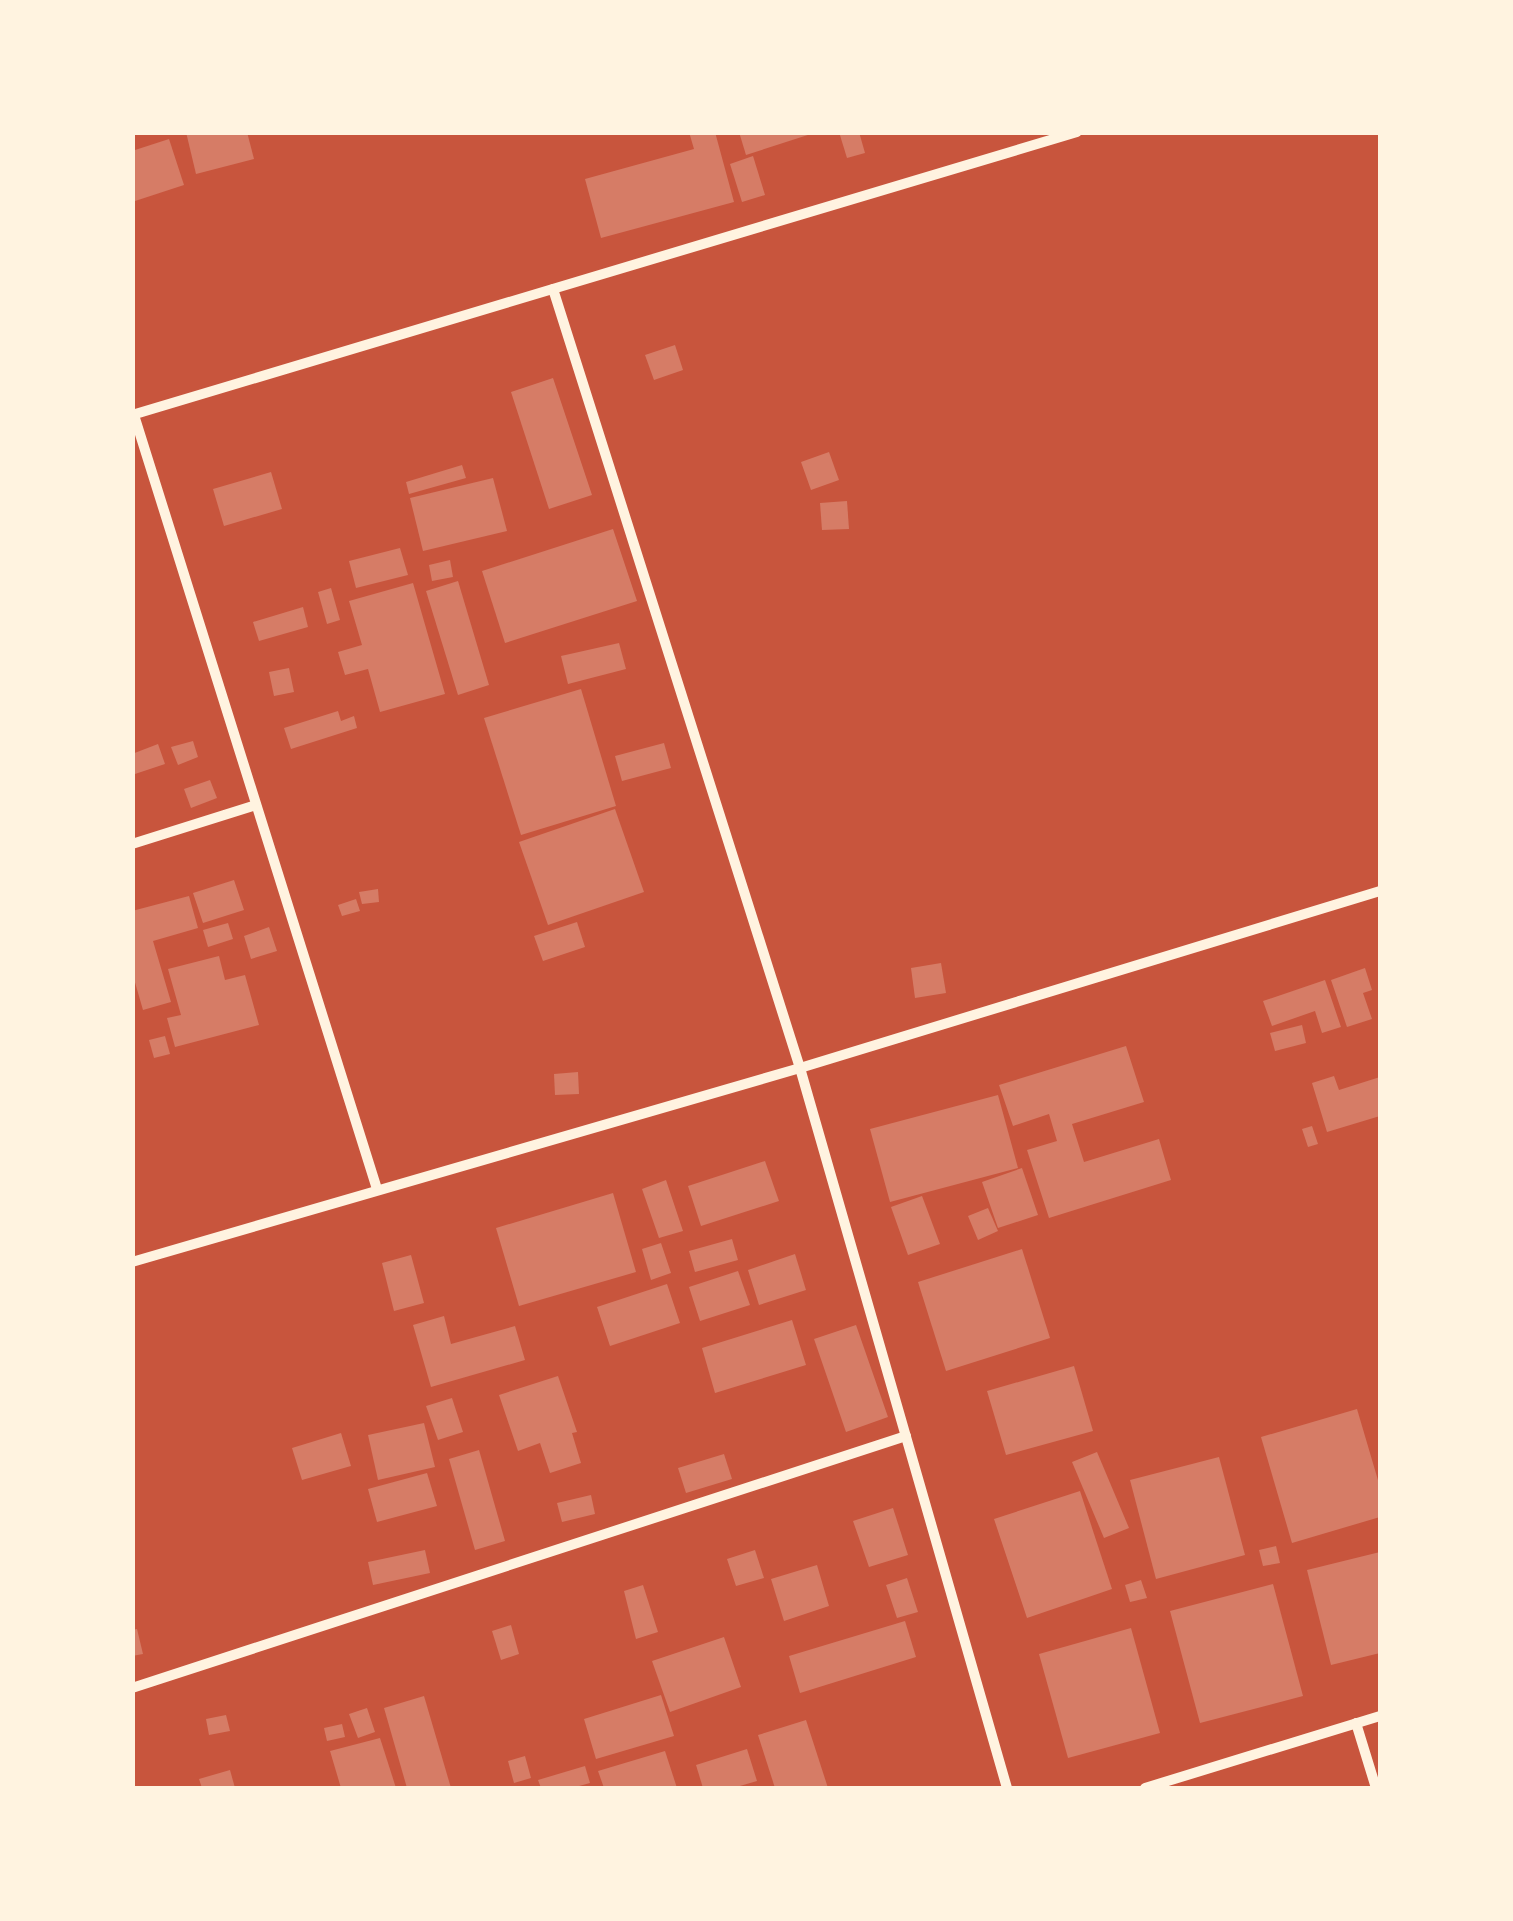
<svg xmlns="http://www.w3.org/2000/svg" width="1513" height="1921" font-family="Roboto,sans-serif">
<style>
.building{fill:#d67c66}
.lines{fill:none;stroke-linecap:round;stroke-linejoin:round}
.minor{stroke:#fff3e0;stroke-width:10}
</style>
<rect width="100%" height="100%" fill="#c8553d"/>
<!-- building -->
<g class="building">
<path d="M186 132H247L254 159 196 174Z"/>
<path d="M689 132H715L734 202 601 238 585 179 694 149Z"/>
<path d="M739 132H814V133L746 155Z"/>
<path d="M839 132H859L865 153 847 158Z"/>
<path d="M169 139 184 185 132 202V151Z"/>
<path d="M753 156 765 195 742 202 730 164Z"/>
<path d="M675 345 683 370 654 380 645 355Z"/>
<path d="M553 378 592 495 549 509 511 392Z"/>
<path d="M829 452 839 480 811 490 801 462Z"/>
<path d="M462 465 466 478 409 494 406 482Z"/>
<path d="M271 472 282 509 224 526 213 489Z"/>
<path d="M493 478 507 531 423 551 410 498Z"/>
<path d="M847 501 849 529 822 530 820 503Z"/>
<path d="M613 529 637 601 505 643 482 571Z"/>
<path d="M400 548 408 575 356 588 349 561Z"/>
<path d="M450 560 453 577 432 581 429 565Z"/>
<path d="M458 581 489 685 458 695 426 591Z"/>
<path d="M413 583 445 694 380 712 368 669 345 675 338 652 362 645 349 601Z"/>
<path d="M331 588 340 620 327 624 318 592Z"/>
<path d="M303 607 308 627 259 641 253 622Z"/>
<path d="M619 643 626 669 568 684 561 656Z"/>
<path d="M289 668 294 692 274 696 269 672Z"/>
<path d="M581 689 616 806 521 835 484 718Z"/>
<path d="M338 711 341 721 354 716 357 728 291 749 284 728Z"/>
<path d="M193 741 198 757 178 765 171 747Z"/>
<path d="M664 743 671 768 622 781 615 756Z"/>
<path d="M158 744 165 764 135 774 132 754Z"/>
<path d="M210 780 217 798 191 808 184 789Z"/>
<path d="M615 809 644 892 548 925 519 842Z"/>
<path d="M234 880 244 910 203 923 193 893Z"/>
<path d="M378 889 379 902 362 904 359 892Z"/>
<path d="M189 896 198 928 153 941 171 1002 143 1010 132 972V957L135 956 132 911Z"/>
<path d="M356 899 360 911 342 916 338 905Z"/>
<path d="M577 922 585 947 543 961 534 936Z"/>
<path d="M228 923 233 939 208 947 203 930Z"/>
<path d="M269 927 277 951 251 959 244 936Z"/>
<path d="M219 956 225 980 245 975 259 1025 175 1047 167 1018 181 1015 168 969Z"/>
<path d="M941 963 946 993 915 998 911 968Z"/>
<path d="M1365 968 1372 990 1363 993 1372 1019 1347 1027 1331 980Z"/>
<path d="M1325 980 1341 1027 1322 1033 1315 1011 1272 1026 1263 1001Z"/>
<path d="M1302 1025 1306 1043 1275 1051 1270 1033Z"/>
<path d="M165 1036 170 1054 154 1058 149 1040Z"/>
<path d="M1126 1046 1144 1102 1072 1124 1084 1162 1159 1139 1171 1180 1049 1218 1027 1150 1057 1141 1049 1114 1013 1126 999 1085Z"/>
<path d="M578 1072 579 1094 555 1095 554 1074Z"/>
<path d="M1334 1076 1339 1090 1380 1077V1116L1327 1132 1312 1083Z"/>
<path d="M998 1095 1018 1168 890 1202 870 1129Z"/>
<path d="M1312 1126 1318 1144 1308 1147 1302 1129Z"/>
<path d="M765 1161 779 1201 701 1226 688 1186Z"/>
<path d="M1022 1168 1038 1215 998 1228 982 1182Z"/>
<path d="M666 1180 683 1231 659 1238 642 1189Z"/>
<path d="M613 1193 636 1272 519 1306 496 1228Z"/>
<path d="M922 1196 940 1244 908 1255 891 1207Z"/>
<path d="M988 1208 998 1231 978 1240 968 1216Z"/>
<path d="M732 1239 738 1260 695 1272 689 1251Z"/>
<path d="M661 1243 671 1273 651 1280 642 1249Z"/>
<path d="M1022 1249 1050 1338 946 1371 918 1282Z"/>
<path d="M795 1254 806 1290 759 1305 748 1270Z"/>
<path d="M411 1255 424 1303 394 1311 382 1263Z"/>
<path d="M738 1271 750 1305 700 1321 689 1287Z"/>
<path d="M667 1284 680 1323 610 1346 597 1307Z"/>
<path d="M444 1316 451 1344 515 1326 525 1360 431 1387 413 1325Z"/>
<path d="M792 1320 806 1365 715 1393 702 1348Z"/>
<path d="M856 1325 888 1417 846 1432 814 1339Z"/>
<path d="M1074 1366 1093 1431 1006 1455 987 1391Z"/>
<path d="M558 1376 577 1432 572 1433 581 1463 550 1473 540 1443 518 1451 499 1395Z"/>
<path d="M452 1398 463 1432 438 1440 426 1406Z"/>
<path d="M1357 1409 1380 1487V1517L1292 1543 1261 1437Z"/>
<path d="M424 1423 435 1467 378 1480 368 1435Z"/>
<path d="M341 1433 351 1466 302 1480 292 1448Z"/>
<path d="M479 1450 505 1541 475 1550 449 1459Z"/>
<path d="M1097 1452 1129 1528 1104 1538 1072 1462Z"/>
<path d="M724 1454 732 1479 686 1493 678 1468Z"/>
<path d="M1219 1457 1245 1555 1156 1579 1130 1480Z"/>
<path d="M427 1473 437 1506 377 1522 368 1489Z"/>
<path d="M1080 1491 1112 1589 1027 1618 994 1519Z"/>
<path d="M591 1495 595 1514 562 1522 557 1503Z"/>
<path d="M893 1508 908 1555 869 1567 853 1521Z"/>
<path d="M1276 1546 1280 1563 1263 1566 1259 1550Z"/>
<path d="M425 1550 430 1573 373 1585 368 1562Z"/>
<path d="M755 1550 764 1578 736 1586 727 1559Z"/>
<path d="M1380 1552V1653L1331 1665 1307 1570Z"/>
<path d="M817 1565 829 1606 784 1621 771 1579Z"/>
<path d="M907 1578 918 1612 897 1618 886 1585Z"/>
<path d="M1141 1580 1147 1598 1130 1602 1125 1585Z"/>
<path d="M1273 1584 1303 1696 1200 1723 1170 1611Z"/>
<path d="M643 1585 658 1632 636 1639 624 1591Z"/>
<path d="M905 1621 916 1657 800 1693 789 1656Z"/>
<path d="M511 1625 519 1654 501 1660 492 1631Z"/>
<path d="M1131 1628 1160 1733 1068 1758 1039 1654Z"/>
<path d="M137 1629 143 1654 132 1656V1630Z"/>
<path d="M724 1637 741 1687 670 1712 652 1661Z"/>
<path d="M661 1695 674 1736 596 1759 584 1719Z"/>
<path d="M424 1696 451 1788H407L384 1708Z"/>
<path d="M367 1708 375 1732 358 1738 349 1714Z"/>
<path d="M226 1715 230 1731 209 1735 206 1719Z"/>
<path d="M806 1720 828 1788H775L758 1735Z"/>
<path d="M342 1724 345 1737 327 1741 324 1728Z"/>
<path d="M380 1738 396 1788H341L330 1751Z"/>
<path d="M747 1749 757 1781 733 1788H703L696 1765Z"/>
<path d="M665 1751 677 1788H604L598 1771Z"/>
<path d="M525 1756 531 1778 514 1783 508 1761Z"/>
<path d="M585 1766 590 1783 572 1788H541L538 1780Z"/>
<path d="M230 1770 235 1788H202L199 1779Z"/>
</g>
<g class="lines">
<!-- minor -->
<g class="minor">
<path d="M553 289 800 1068 1007 1788"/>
<path d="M132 415 1077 132"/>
<path d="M134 415 377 1189"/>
<path d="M132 844 256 805"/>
<path d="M132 1262 800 1068 1380 891"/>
<path d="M132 1688 906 1436"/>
<path d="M1356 1723 1376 1788"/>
<path d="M1145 1788 1380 1716"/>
</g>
</g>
<!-- border -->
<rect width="1513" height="1921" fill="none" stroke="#fff3e0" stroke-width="270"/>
</svg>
